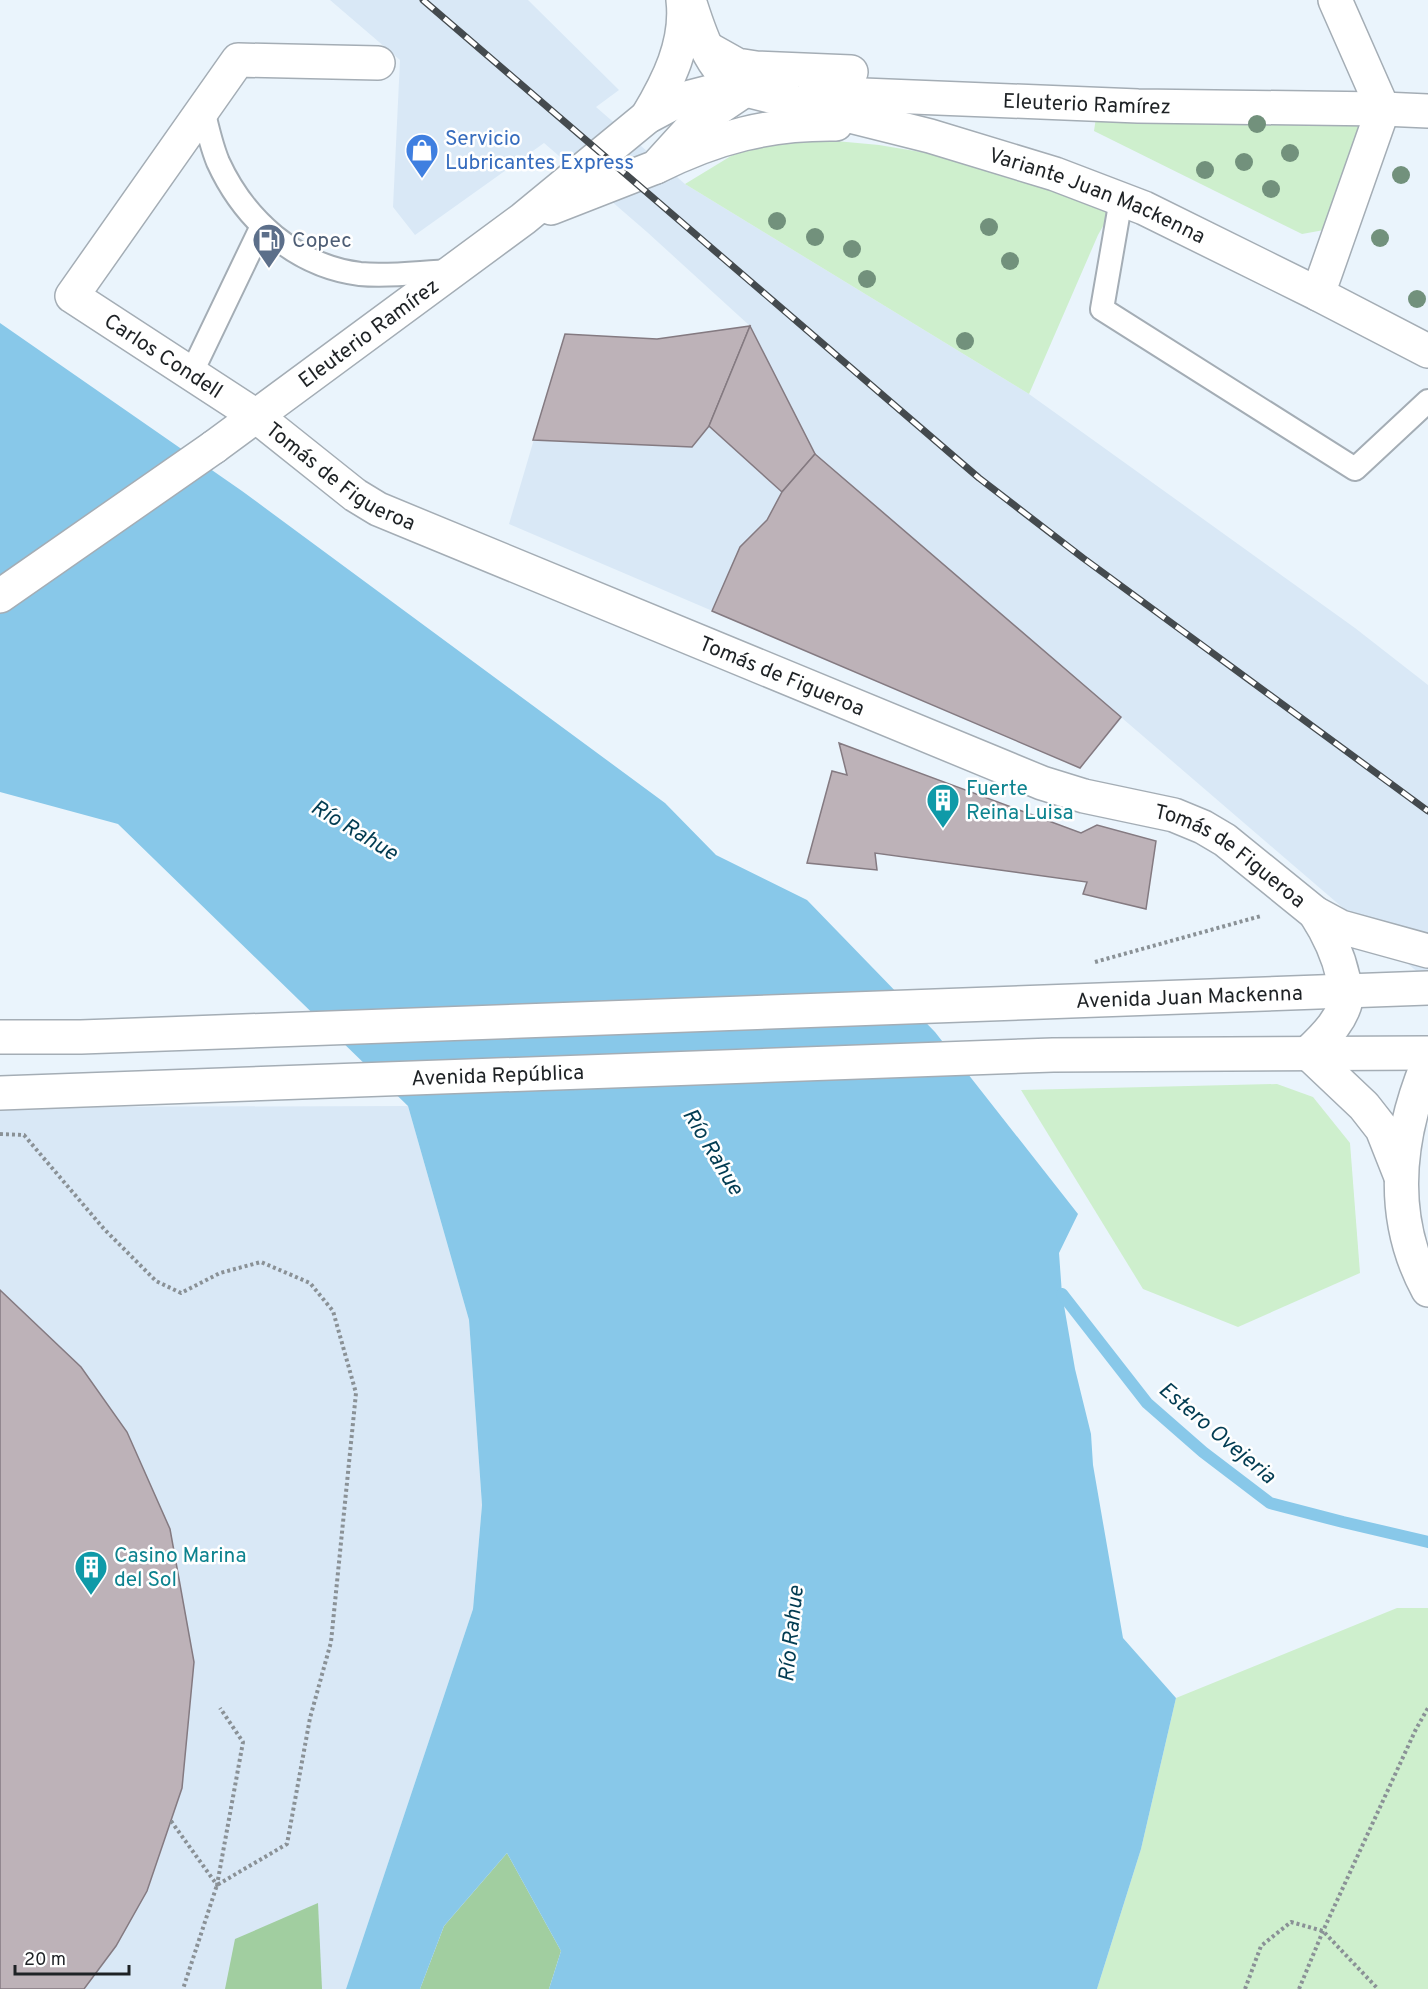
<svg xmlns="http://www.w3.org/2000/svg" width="1428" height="1989" font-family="Overpass,sans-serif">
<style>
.built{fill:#d9e8f6}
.green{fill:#ceefcd}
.forest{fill:#a1cea0}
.water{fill:#88c8e9}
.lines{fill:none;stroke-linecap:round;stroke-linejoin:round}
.stream{stroke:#88c8e9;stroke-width:12}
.building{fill:#bdb2b8;stroke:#847a81;stroke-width:1.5}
.service-casing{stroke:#a4adb5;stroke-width:26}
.pedestrian-casing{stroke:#a4adb5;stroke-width:36}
.minor-casing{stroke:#a4adb5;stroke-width:36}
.tertiary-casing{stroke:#a4adb5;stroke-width:36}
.secondary-casing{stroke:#a4adb5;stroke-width:36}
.primary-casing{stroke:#a4adb5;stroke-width:36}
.path{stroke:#8a9196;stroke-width:4;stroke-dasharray:3 3;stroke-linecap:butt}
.service{stroke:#fff;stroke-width:22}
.pedestrian{stroke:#fff;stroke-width:33}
.minor{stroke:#fff;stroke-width:33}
.tertiary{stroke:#fff;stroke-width:33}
.secondary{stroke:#fff;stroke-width:33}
.primary{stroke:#fff;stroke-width:33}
.rail-casing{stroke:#444a4e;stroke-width:7}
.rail{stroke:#fff;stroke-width:4.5;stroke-dasharray:14;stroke-linecap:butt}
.tree{fill:#72917c}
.labels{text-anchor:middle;stroke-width:5;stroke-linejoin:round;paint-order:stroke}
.street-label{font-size:21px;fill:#1e2225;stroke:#fff}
.shop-label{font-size:21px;fill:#366cbe;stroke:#fff;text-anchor:start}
.service-label{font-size:21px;fill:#4e5e75;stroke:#fff;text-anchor:start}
.culture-label{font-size:21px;fill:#0d838f;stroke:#fff;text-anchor:start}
.water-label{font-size:22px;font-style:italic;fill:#023c52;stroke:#fff}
</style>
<rect width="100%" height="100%" fill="#eaf4fc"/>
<!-- built -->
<g class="built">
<path d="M330 0H528L619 90 596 107 685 184 1029 394 1355 628 1428 685V981L1122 718 1080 768 509 524 565 334 657 339 750 326 647 232 544 143 415 235 393 207 400 60Z"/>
<path d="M408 1106 469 1320 482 1505 473 1609 346 1989H0V1107Z"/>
</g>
<!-- green -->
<g class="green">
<path d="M1097 111 1359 121 1361 145 1335 228 1302 234 1094 131Z"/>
<path d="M772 140H825L879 145 981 162 1111 212 1098 235 1029 394 685 184 731 156Z"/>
<path d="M1277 1084 1313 1097 1350 1143 1360 1273 1238 1327 1143 1289 1021 1090Z"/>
<path d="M1397 1608H1428V1989H1097L1141 1849 1176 1698Z"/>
</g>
<!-- forest -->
<g class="forest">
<path d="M507 1853 561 1951 549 1989H420L444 1926Z"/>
<path d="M318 1903 322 1989H225L235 1939Z"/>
</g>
<!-- water -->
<path class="water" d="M0 323 242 491 665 803 716 855 807 900 935 1032 1078 1214 1059 1253 1062 1294 1075 1369 1091 1434 1093 1465 1123 1638 1176 1698 1141 1849 1097 1989H549L561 1951 507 1853 444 1926 420 1989H346L473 1609 482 1505 469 1320 408 1106 118 824 0 792Z"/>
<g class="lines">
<!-- stream -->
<path class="stream" d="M1062 1294 1147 1403 1203 1452 1270 1503 1343 1522 1428 1542"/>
</g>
<!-- building -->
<g class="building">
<path d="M750 326 709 426 692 447 533 440 565 334 657 339Z"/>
<path d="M750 326 815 454 782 492 709 426Z"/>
<path d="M815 454 1121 717 1080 768 712 611 740 547 767 520 782 492Z"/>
<path d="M839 743 1081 833 1097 825 1156 841 1146 909 1083 894 1087 882 875 853 877 870 807 863 832 771 847 775Z"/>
<path d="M0 1290 81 1367 127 1432 170 1529 194 1662 182 1788 147 1891 116 1946 84 1989H0Z"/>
</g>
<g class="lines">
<defs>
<g id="service">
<path d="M203 109C207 127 211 145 218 162 244 219 295 266 360 274 390 277 421 272 451 271"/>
<path d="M1121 199 1102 309 1355 469 1428 401"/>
<path d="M191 374 262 226"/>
</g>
<path id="pedestrian" d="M0 596 214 447"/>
<g id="minor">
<path id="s1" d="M378 63 238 60 72 296 256 416 355 495 378 509 1042 783 1084 796 1174 815 1203 827 1225 840 1315 913 1341 927 1428 951"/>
<path d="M551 208 656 167 696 123 742 92"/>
<path id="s2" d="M214 447 523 219 647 117 679 100 710 92 746 90"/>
<path d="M1315 913C1328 933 1338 954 1343 977 1344 981 1347 987 1347 991 1347 1016 1324 1038 1308 1053L1364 1106 1382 1129 1401 1177"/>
<path d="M1428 1063C1397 1138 1388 1216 1428 1290"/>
</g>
<g id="tertiary">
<path id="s3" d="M689 0C700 34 711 74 746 90L930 136 1055 174 1144 208 1318 294"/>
<path d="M712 51 737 65 756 68 851 72"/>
<path id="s4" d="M814 93 1138 106 1383 109"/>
<path d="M647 117C668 82 688 43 683 0"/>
<path d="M656 167C716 137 770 123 836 124"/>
</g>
<g id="secondary">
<path d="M1335 0 1383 109 1318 294 1428 351"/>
<path d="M1383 109 1428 111"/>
</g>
<g id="primary">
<path id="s5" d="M0 1037H81L1428 988"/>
<path id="s6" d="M0 1093 1053 1055 1428 1053"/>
</g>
</defs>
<!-- service casing -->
<use href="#service" class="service-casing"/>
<!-- pedestrian casing -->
<use href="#pedestrian" class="pedestrian-casing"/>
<!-- minor casing -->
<use href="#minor" class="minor-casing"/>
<!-- tertiary casing -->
<use href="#tertiary" class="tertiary-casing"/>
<!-- secondary casing -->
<use href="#secondary" class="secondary-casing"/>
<!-- primary casing -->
<use href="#primary" class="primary-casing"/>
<!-- path -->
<g class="path">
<path d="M1095 962 1261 916"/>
<path d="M0 1134 24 1135 104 1229 156 1281 181 1293 220 1273 261 1262 310 1283 333 1311 356 1393 331 1642 310 1718 287 1844 217 1885 183 1989"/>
<path d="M171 1821 217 1885 243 1742 220 1708"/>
<path d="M1245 1989 1261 1946 1291 1922 1323 1931 1378 1989"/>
<path d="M1299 1989 1323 1931 1416 1729 1428 1708"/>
</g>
<!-- service -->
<use href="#service" class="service"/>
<!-- pedestrian -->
<use href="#pedestrian" class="pedestrian"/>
<!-- minor -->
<use href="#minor" class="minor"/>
<!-- tertiary -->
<use href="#tertiary" class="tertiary"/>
<!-- secondary -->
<use href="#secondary" class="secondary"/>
<!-- primary -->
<use href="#primary" class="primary"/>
<defs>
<path id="rail" d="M423 0 979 478 1083 558 1428 811"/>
</defs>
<!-- rail casing -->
<use href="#rail" class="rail-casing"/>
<!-- rail -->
<use href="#rail" class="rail"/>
</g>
<!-- trees -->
<g class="tree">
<circle cx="1257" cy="124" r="9"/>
<circle cx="1290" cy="153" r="9"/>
<circle cx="1244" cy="162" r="9"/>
<circle cx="1205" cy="170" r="9"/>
<circle cx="1401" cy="175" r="9"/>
<circle cx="1271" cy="189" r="9"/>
<circle cx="777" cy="221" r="9"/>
<circle cx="989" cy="227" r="9"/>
<circle cx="815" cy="237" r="9"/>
<circle cx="1380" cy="238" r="9"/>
<circle cx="852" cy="249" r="9"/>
<circle cx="1010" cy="261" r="9"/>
<circle cx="867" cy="279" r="9"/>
<circle cx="1417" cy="299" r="9"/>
<circle cx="965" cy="341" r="9"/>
</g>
<!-- icons -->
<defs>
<symbol id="shop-pin" viewBox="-11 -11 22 30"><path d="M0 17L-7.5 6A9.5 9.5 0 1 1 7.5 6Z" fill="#3f7fe0" stroke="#fff"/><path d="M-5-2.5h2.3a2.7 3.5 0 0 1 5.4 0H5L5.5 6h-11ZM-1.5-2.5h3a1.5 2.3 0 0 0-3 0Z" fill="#fff"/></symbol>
<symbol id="fuel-pin" viewBox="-11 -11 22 30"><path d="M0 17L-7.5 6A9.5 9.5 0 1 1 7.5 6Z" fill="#5c6f8a" stroke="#fff"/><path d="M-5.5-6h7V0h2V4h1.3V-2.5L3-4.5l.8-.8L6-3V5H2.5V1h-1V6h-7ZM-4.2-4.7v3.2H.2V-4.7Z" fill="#fff"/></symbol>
<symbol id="building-pin" viewBox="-11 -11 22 30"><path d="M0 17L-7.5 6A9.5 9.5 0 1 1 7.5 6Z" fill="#0f9aa8" stroke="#fff"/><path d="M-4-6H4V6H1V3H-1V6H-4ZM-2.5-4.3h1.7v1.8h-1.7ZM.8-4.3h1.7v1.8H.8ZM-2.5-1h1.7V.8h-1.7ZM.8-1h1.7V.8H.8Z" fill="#fff"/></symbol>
</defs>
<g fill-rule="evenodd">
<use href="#shop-pin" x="403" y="131" width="38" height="52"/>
<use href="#fuel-pin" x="250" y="221" width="38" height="52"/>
<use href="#building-pin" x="924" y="781" width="38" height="52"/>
<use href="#building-pin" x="72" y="1548" width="38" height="52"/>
</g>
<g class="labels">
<!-- street labels -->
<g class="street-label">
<text dy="7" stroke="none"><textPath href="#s4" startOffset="273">Eleuterio Ramírez</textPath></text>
<text dy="7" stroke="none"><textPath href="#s3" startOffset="477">Variante Juan Mackenna</textPath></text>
<text dy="7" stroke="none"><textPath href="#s2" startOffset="192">Eleuterio Ramírez</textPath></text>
<text dy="7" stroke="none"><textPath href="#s1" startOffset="538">Carlos Condell</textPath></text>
<text dy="7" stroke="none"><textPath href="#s1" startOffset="753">Tomás de Figueroa</textPath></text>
<text dy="7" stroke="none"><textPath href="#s1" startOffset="1239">Tomás de Figueroa</textPath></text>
<text dy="7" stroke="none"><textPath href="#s1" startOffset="1725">Tomás de Figueroa</textPath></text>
<text dy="7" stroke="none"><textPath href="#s5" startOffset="1190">Avenida Juan Mackenna</textPath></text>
<text dy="7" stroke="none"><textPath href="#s6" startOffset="498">Avenida República</textPath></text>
</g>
<!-- shop labels -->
<g class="shop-label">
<text x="445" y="145">Servicio<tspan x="445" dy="24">Lubricantes Express</tspan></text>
</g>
<!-- service labels -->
<g class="service-label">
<text x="292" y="247">Copec</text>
</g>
<!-- culture labels -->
<g class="culture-label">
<text x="966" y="795">Fuerte<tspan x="966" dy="24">Reina Luisa</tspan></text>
<text x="114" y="1562">Casino Marina<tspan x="114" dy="24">del Sol</tspan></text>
</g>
<!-- water labels -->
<g class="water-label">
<text transform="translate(355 829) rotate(31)" y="8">Río Rahue</text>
<text transform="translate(714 1151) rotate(59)" y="8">Río Rahue</text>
<text transform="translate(1218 1432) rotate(40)" y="8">Estero Ovejeria</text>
<text transform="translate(790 1634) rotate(-84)" y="8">Río Rahue</text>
</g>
</g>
<!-- scale -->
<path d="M15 1965v9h114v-9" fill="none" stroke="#1e2225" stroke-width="3"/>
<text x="24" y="1965" font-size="18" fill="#1e2225" stroke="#ffffff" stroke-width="4.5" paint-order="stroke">20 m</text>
</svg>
